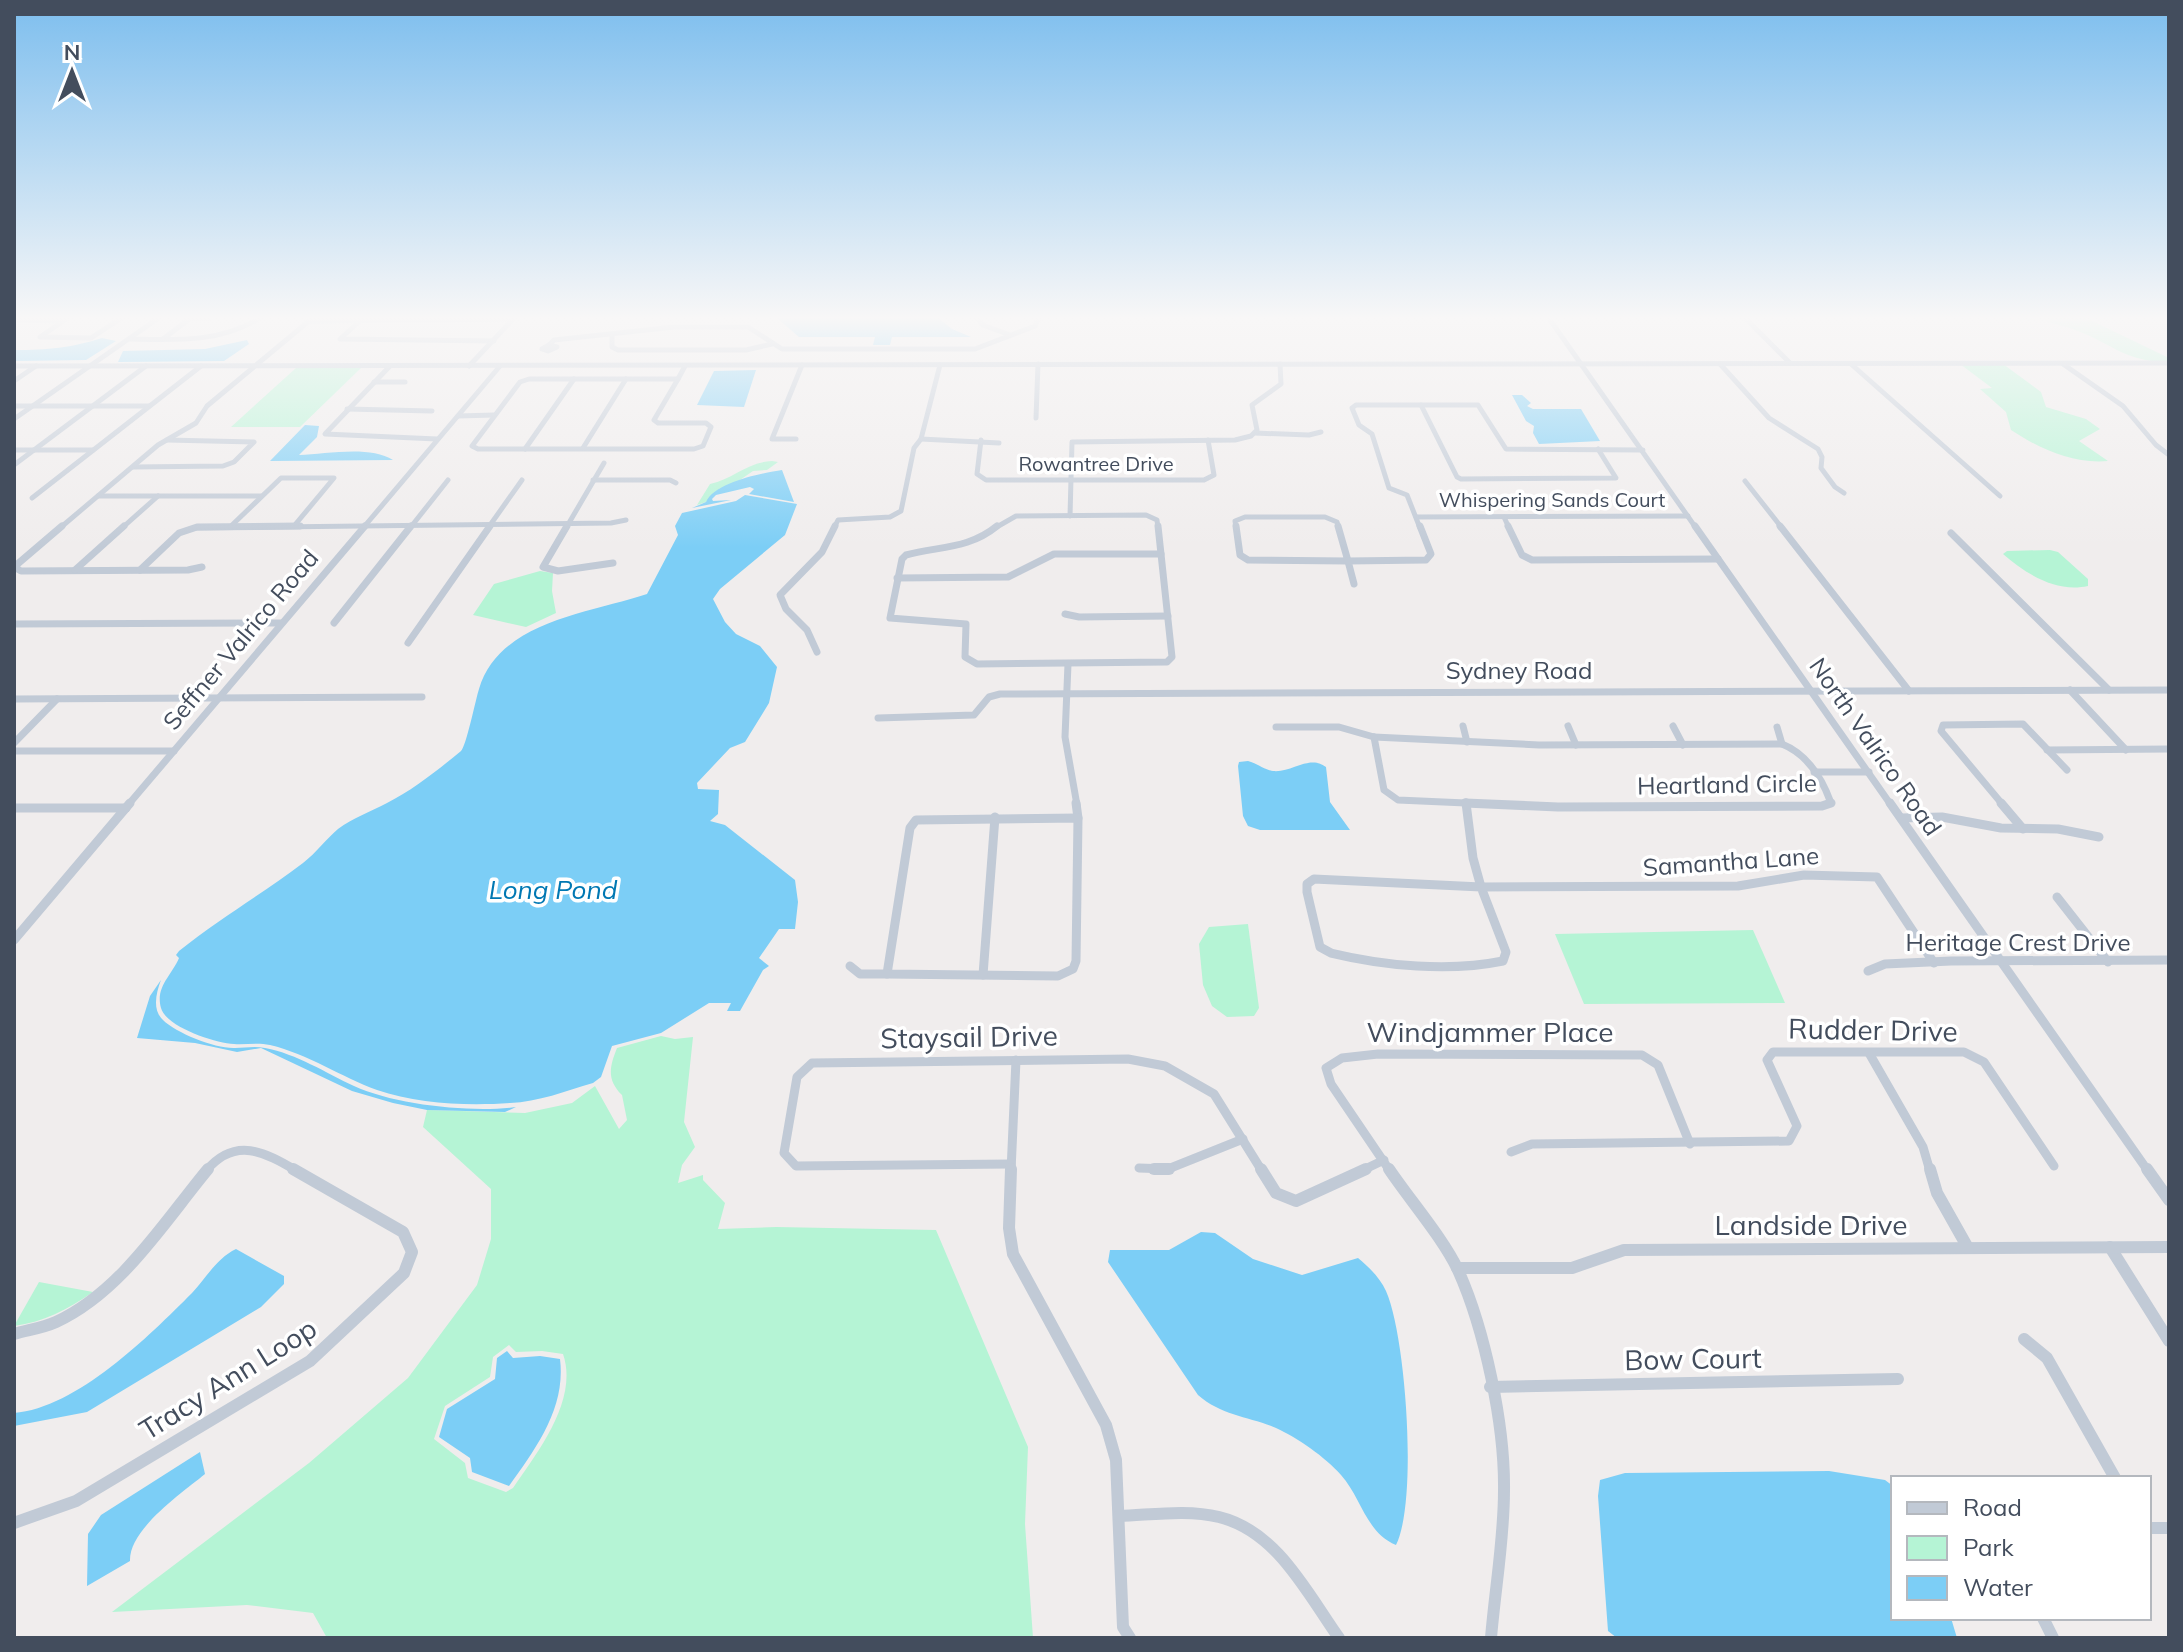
<svg xmlns="http://www.w3.org/2000/svg" width="2183" height="1652" font-family="Mulish,sans-serif">
<style>
.green{fill:#b5f4d5;fill-rule:evenodd}
.water{fill:#7ccef6}
.lines{fill:none;stroke-linecap:round;stroke-linejoin:round}
.minor-far3{stroke:#c1cad6;stroke-width:5}
.minor-far2{stroke:#c1cad6;stroke-width:7}
.minor-far1{stroke:#c1cad6;stroke-width:9}
.minor{stroke:#c1cad6;stroke-width:12}
.labels{text-anchor:middle;stroke-width:7;stroke-linejoin:round;paint-order:stroke}
.far-street-label{font-size:20px;fill:#434d5d;stroke:#fff}
.street-label{font-size:24px;fill:#434d5d;stroke:#fff}
.water-label{font-size:26px;font-style:italic;fill:#0078b3;stroke:#fff}
.near-street-label{font-size:28px;fill:#434d5d;stroke:#fff}
</style>
<rect width="100%" height="100%" fill="#f0eded"/>
<!-- green -->
<g class="green">
<path d="M2039 317H2084L2169 358V362C2124 362 2112 343 2075 330 2063 325 2049 324 2039 317Z"/>
<path d="M1960 364H2003L2041 392 2046 407 2086 419 2100 429 2079 441 2108 461C2072 464 2040 449 2011 430L2006 412 1980 389 1992 388Z"/>
<path d="M296 368H361L300 427H231Z"/>
<path d="M772 461 778 462 767 470 753 471 737 482 719 489 706 502 697 505 710 484C733 479 747 462 772 461Z"/>
<path d="M2050 550 2058 552 2088 579V586C2056 593 2026 574 2003 554L2007 551Z"/>
<path d="M540 571 553 573 552 591 556 613 526 627 473 615 494 584Z"/>
<path d="M1248 924 1259 1008 1254 1016 1227 1017 1212 1006 1203 985 1199 944 1209 927Z"/>
<path d="M1753 930 1785 1003 1584 1004 1555 934Z"/>
<path d="M661 1036 675 1039 693 1037 684 1122 695 1147 682 1165 678 1183 703 1175V1180L725 1203 718 1229 776 1227 936 1230 1028 1447 1025 1524 1033 1638H327L313 1613 247 1605 112 1612 309 1463 408 1378 477 1285 491 1239V1189L423 1127 427 1110 525 1113 572 1103 595 1086 619 1129 627 1120 622 1095C607 1080 609 1068 617 1048ZM509 1345 516 1352 542 1351 563 1354C579 1400 537 1453 513 1488L506 1492 468 1478 465 1463 434 1439 445 1406 490 1377 493 1357Z"/>
<path d="M39 1282 93 1292C68 1309 44 1322 14 1326Z"/>
</g>
<!-- water -->
<g class="water">
<path d="M776 317H937L952 329 971 337H892L890 345H873L875 337H799Z"/>
<path d="M102 338 116 341 86 360 14 361V350C49 350 70 348 102 338Z"/>
<path d="M247 340 249 344 224 361 118 362 123 351 205 349Z"/>
<path d="M756 370 744 407 697 405 714 371Z"/>
<path d="M1512 395H1522L1531 403 1527 406 1533 409H1581L1600 441 1539 444 1533 433 1534 426 1526 421Z"/>
<path d="M305 425 319 426 317 437 299 455C326 454 370 445 393 460L270 461Z"/>
<path d="M782 470 794 502 749 494 754 489 750 487 716 495 712 499 713 501 731 500 692 508 706 502C715 482 762 473 782 470Z"/>
<path d="M745 495 797 504 785 535 720 589 713 599 725 622 736 634 760 646 777 667 769 703 745 742 730 748 697 783 698 789 719 790 718 814 710 821 725 825 795 880 798 902 795 929H779L759 958 769 966 763 970 740 1011H727L731 1003H709L661 1033 612 1046 601 1077 593 1083C566 1091 538 1102 510 1103 468 1106 417 1104 377 1090 341 1077 308 1054 270 1045 257 1042 246 1045 234 1044 215 1043 166 1027 161 1008 155 987 172 975 179 958L176 955 179 951C219 919 262 894 303 863 316 853 326 839 338 829 353 818 370 812 387 803 413 790 439 769 461 751 466 747 476 698 479 689 499 621 590 613 647 594L678 535 675 526 682 513 736 501Z"/>
<path d="M1248 761C1256 763 1265 770 1273 771 1292 773 1309 754 1326 767L1330 802 1350 830H1260L1248 826 1243 816 1238 766 1239 762Z"/>
<path d="M161 980C156 993 152 1010 163 1020 176 1033 216 1049 235 1048 245 1048 254 1046 265 1048 297 1054 326 1073 354 1086 395 1105 472 1113 516 1107L505 1112 427 1110 393 1103 352 1091 261 1048 237 1052 195 1043 137 1038 150 996Z"/>
<path d="M1201 1232 1215 1233 1253 1259 1302 1275 1358 1258C1369 1267 1380 1278 1386 1291 1406 1336 1418 1501 1396 1545 1366 1533 1361 1497 1341 1475 1325 1457 1298 1438 1276 1428 1248 1416 1222 1416 1198 1395L1108 1262 1110 1250H1169Z"/>
<path d="M236 1249 284 1276V1284L261 1307 87 1412 14 1426V1413C77 1408 149 1336 192 1293 206 1278 217 1258 236 1249Z"/>
<path d="M507 1351 513 1358 540 1356 560 1359C566 1408 536 1448 509 1486L472 1472 470 1458 439 1437 447 1409 495 1379 497 1358Z"/>
<path d="M200 1452 205 1474C182 1493 129 1529 130 1561L87 1586 88 1534 101 1515Z"/>
<path d="M1829 1471 1885 1480 1893 1486V1618H1951L1957 1638H1617L1608 1631 1598 1496 1600 1480 1625 1473Z"/>
</g>
<g class="lines">
<!-- minor-far3 -->
<g class="minor-far3">
<path d="M69 317 40 337 91 338 123 317"/>
<path d="M976 317 983 325 1010 335"/>
<path d="M1548 317 1696 528"/>
<path d="M1744 317 1790 363"/>
<path d="M192 318H208"/>
<path d="M362 319 340 339 494 341"/>
<path d="M14 320 63 321"/>
<path d="M612 334V347L618 350H746L772 344"/>
<path d="M130 339C176 340 221 343 261 317"/>
<path d="M163 339 192 317"/>
<path d="M549 345 554 340 674 327H748L782 349H975L1035 326 1039 317"/>
<path d="M549 345 557 347 548 351 542 349Z"/>
<path d="M1720 364 1769 418 1818 449 1822 457 1821 468 1835 487 1844 493"/>
<path d="M1851 364 2000 496"/>
<path d="M2063 364 2123 406 2156 445 2169 455"/>
<path d="M14 366 2169 363"/>
<path d="M390 366 325 434 437 439"/>
<path d="M469 366 515 317"/>
<path d="M529 379H678L654 420 658 423H706L711 427 703 446 694 449H478L472 446 520 382Z"/>
<path d="M678 379 685 366"/>
<path d="M14 381 36 366"/>
<path d="M374 382H405"/>
<path d="M1421 405 1457 477 1461 479 1616 478 1598 449"/>
<path d="M14 406H149"/>
<path d="M347 409 432 411"/>
<path d="M458 416 494 415"/>
<path d="M1036 418 1038 364"/>
<path d="M14 419 160 317"/>
<path d="M1255 433 1309 435 1321 432"/>
<path d="M796 439H772L802 365"/>
<path d="M921 439 999 443"/>
<path d="M981 440 977 474 986 480H1204L1214 475 1208 440"/>
<path d="M583 448 626 379"/>
<path d="M525 449 574 379"/>
<path d="M14 450H93"/>
<path d="M14 465 146 366"/>
<path d="M133 467 223 466 234 462 254 442 167 440"/>
<path d="M593 480H670L676 483"/>
<path d="M1745 481 1782 528"/>
<path d="M98 496H261"/>
<path d="M32 498 201 366"/>
<path d="M1070 516 1072 442 1235 440 1251 436 1257 430 1252 405 1281 384 1280 364"/>
<path d="M1416 517 1688 516"/>
<path d="M1504 517 1509 528"/>
<path d="M230 527 281 478H334L294 526"/>
<path d="M60 528 158 445 196 423 207 406 309 321 513 319"/>
<path d="M122 528 158 496"/>
<path d="M194 528 611 523 626 520"/>
<path d="M363 528 500 366"/>
<path d="M410 528 448 480"/>
<path d="M488 528 522 480"/>
<path d="M566 528 604 463"/>
<path d="M834 528 838 520 890 517 901 511 914 448 921 439 940 365"/>
<path d="M995 528 1016 516 1146 515 1157 520 1158 528"/>
<path d="M1236 528 1235 521 1245 517H1325L1337 522 1339 528"/>
<path d="M1420 528 1407 495 1389 488 1372 434 1359 425 1352 408 1356 405H1478L1506 449 1643 450"/>
</g>
<!-- minor-far2 -->
<g class="minor-far2">
<path d="M62 526 14 567 21 571 188 570 202 567"/>
<path d="M567 526 543 567 558 571 613 563"/>
<path d="M997 526C969 549 940 546 906 555L902 559 890 618 966 624 965 657 977 664 1167 662 1172 657 1158 526"/>
<path d="M1236 526 1240 555 1248 560 1348 561 1338 526"/>
<path d="M1508 526 1522 555 1532 560 1718 559"/>
<path d="M1695 526 1891 805"/>
<path d="M1780 526 1909 691"/>
<path d="M1951 533 2109 690"/>
<path d="M75 570 124 526"/>
<path d="M140 570 179 533 197 527 300 526"/>
<path d="M897 578 1008 577 1054 554H1161"/>
<path d="M1354 584 1348 561 1426 560 1431 554 1420 526"/>
<path d="M1065 614 1079 617 1168 616"/>
<path d="M334 623 411 526"/>
<path d="M14 624 281 623"/>
<path d="M408 643 490 526"/>
<path d="M817 652 807 630 786 609 780 595 822 552 835 526"/>
<path d="M1068 664 1065 737 1077 805"/>
<path d="M2070 690 2126 750"/>
<path d="M14 699 422 697"/>
<path d="M878 718 974 715 989 697 1000 694 2169 690"/>
<path d="M1463 726 1467 742"/>
<path d="M1568 726 1576 745"/>
<path d="M1673 726 1683 745"/>
<path d="M1276 727H1339L1374 737"/>
<path d="M1777 727 1782 744"/>
<path d="M1374 737 1539 745 1782 744C1807 754 1822 778 1831 803L1825 805"/>
<path d="M1374 737 1384 790 1398 800 1511 805"/>
<path d="M14 743 57 699"/>
<path d="M2047 750 2169 749"/>
<path d="M14 751H174"/>
<path d="M1814 772H1869"/>
<path d="M1466 802 1467 805"/>
<path d="M128 805 365 526"/>
<path d="M2003 805 1941 731 1943 725 2023 724 2067 770"/>
</g>
<!-- minor-far1 -->
<g class="minor-far1">
<path d="M1076 803 1078 818"/>
<path d="M1465 803 1558 807 1822 806 1831 803"/>
<path d="M1466 803 1473 858 1481 887"/>
<path d="M1890 803 2148 1171"/>
<path d="M2001 803 2023 829"/>
<path d="M14 808H126"/>
<path d="M1078 818 1076 961 1073 969 1058 976 887 974 910 828 916 820Z"/>
<path d="M1901 818 1942 817 2001 828 2058 829 2099 837"/>
<path d="M1314 879 1481 887 1506 952 1503 961C1449 972 1385 966 1331 953L1320 947 1307 892V884Z"/>
<path d="M1481 887 1738 886 1804 875 1877 877 1934 963"/>
<path d="M2057 897 2108 962"/>
<path d="M14 940 130 803"/>
<path d="M850 966 860 974H887"/>
<path d="M1868 971 1885 964 1951 961 2169 960"/>
<path d="M983 975 995 817"/>
<path d="M1869 1053 1923 1147 1930 1171"/>
<path d="M1511 1152 1532 1144 1789 1141 1797 1126 1767 1060 1773 1052H1964L1984 1062 2054 1166"/>
<path d="M1011 1164 796 1166 784 1153 797 1077 812 1063 1128 1059 1165 1066 1214 1094 1262 1171"/>
<path d="M1139 1168 1168 1169 1243 1139"/>
<path d="M206 1171C235 1136 265 1152 297 1171"/>
<path d="M1011 1171 1016 1060"/>
<path d="M1361 1171 1384 1160"/>
<path d="M1390 1171 1331 1084 1326 1068 1342 1058 1378 1054 1642 1055 1658 1065 1690 1144"/>
</g>
<!-- minor -->
<g class="minor">
<path d="M1011 1169 1009 1228 1013 1254 1106 1425 1116 1460 1123 1627 1130 1638"/>
<path d="M1154 1169H1169"/>
<path d="M1261 1169 1276 1193 1296 1201 1366 1169"/>
<path d="M1389 1169C1409 1199 1443 1238 1458 1270 1485 1330 1505 1426 1504 1491 1504 1540 1495 1589 1491 1638"/>
<path d="M1930 1169 1937 1193 1968 1248"/>
<path d="M2147 1169 2169 1200"/>
<path d="M2110 1247 2169 1341"/>
<path d="M1457 1268H1572L1624 1250 2169 1247"/>
<path d="M14 1334C27 1330 43 1328 56 1322 121 1292 164 1222 208 1169"/>
<path d="M2024 1339 2047 1358 2115 1478"/>
<path d="M1490 1387 1898 1379"/>
<path d="M1119 1516C1151 1515 1187 1509 1219 1517 1277 1531 1307 1593 1339 1638"/>
<path d="M14 1523 76 1501 310 1361 404 1273 412 1252 403 1232 293 1169"/>
<path d="M2149 1528H2169"/>
<path d="M2043 1618 2053 1638"/>
</g>
</g>
<!-- sky -->
<linearGradient id="sky" x2="0" y2="1"><stop stop-color="#7dbeee"/><stop offset="0.58" stop-color="#f8f7f7"/><stop offset="1" stop-color="#f8f7f7" stop-opacity="0"/></linearGradient>
<rect width="2183" height="548" fill="url(#sky)"/>
<g class="labels">
<!-- far-street labels -->
<g class="far-street-label">
<text x="1096" y="471">Rowantree Drive</text>
<text x="1552" y="507">Whispering Sands Court</text>
</g>
<!-- street labels -->
<g class="street-label">
<text transform="translate(241 640) rotate(-50)" y="8">Seffner Valrico Road</text>
<text x="1519" y="679">Sydney Road</text>
<text transform="translate(1875 747) rotate(55)" y="8">North Valrico Road</text>
<text transform="translate(1727 785) rotate(-1)" y="8">Heartland Circle</text>
<text transform="translate(1731 862) rotate(-4)" y="8">Samantha Lane</text>
<text x="2018" y="951">Heritage Crest Drive</text>
</g>
<!-- water labels -->
<g class="water-label">
<text x="553" y="899">Long Pond</text>
</g>
<!-- near-street labels -->
<g class="near-street-label">
<text transform="translate(1873 1030) rotate(1)" y="10">Rudder Drive</text>
<text x="1490" y="1042">Windjammer Place</text>
<text transform="translate(969 1037) rotate(-1)" y="10">Staysail Drive</text>
<text x="1811" y="1235">Landside Drive</text>
<text transform="translate(1693 1359) rotate(-1)" y="10">Bow Court</text>
<text transform="translate(228 1379) rotate(-32)" y="10">Tracy Ann Loop</text>
</g>
</g>
<!-- border -->
<rect width="2183" height="1652" fill="none" stroke="#434d5d" stroke-width="32"/>
<!-- legend -->
<rect x="1891" y="1476" width="260" height="144" fill="#ffffff" stroke="#b4b8be" stroke-width="2"/>
<rect x="1907" y="1502" width="40" height="12" fill="#c1cad6" stroke="#b4b8be" stroke-width="2"/>
<text x="1963" y="1516" font-size="24" fill="#434d5d">Road</text>
<rect x="1907" y="1536" width="40" height="24" fill="#b5f4d5" stroke="#b4b8be" stroke-width="2"/>
<text x="1963" y="1556" font-size="24" fill="#434d5d">Park</text>
<rect x="1907" y="1576" width="40" height="24" fill="#7ccef6" stroke="#b4b8be" stroke-width="2"/>
<text x="1963" y="1596" font-size="24" fill="#434d5d">Water</text>
<!-- north arrow -->
<g transform="translate(72 72)" stroke="#ffffff" stroke-width="6" paint-order="stroke">
<path d="M0-6L14 30L0 20L-14 30Z" fill="#434d5d"/>
<text y="-12" font-size="22" font-weight="bold" text-anchor="middle" fill="#434d5d">N</text>
</g>
</svg>
